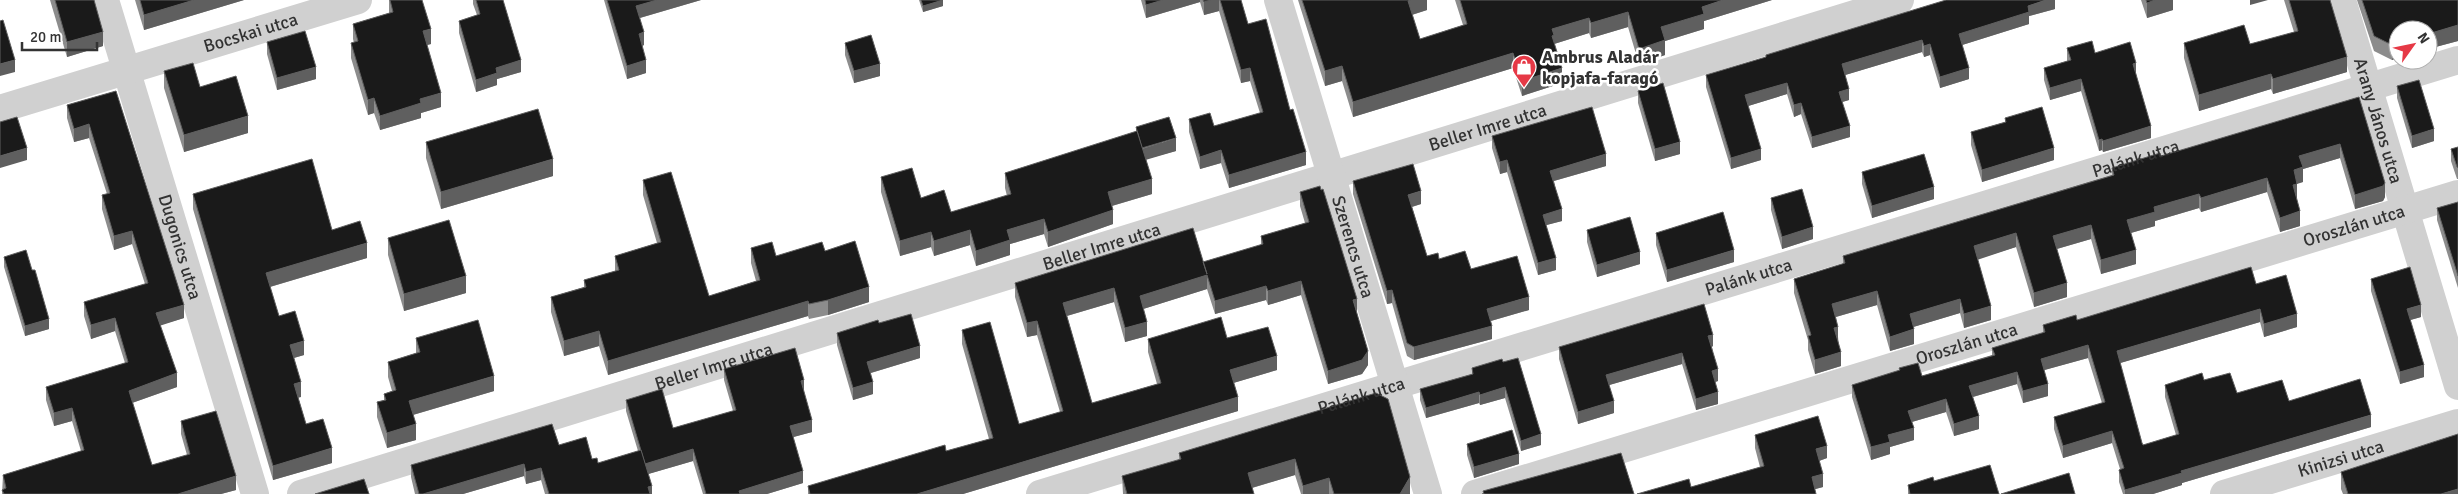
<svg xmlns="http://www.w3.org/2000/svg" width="2458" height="494" font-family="Signika,sans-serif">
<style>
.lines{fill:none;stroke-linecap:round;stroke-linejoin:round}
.minor{stroke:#d0d0d0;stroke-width:28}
.tertiary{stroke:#d0d0d0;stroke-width:28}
.wall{fill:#8c8c8c}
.shaded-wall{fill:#5f5f5f}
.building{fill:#1a1a1a;stroke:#5f5f5f}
.labels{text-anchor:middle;stroke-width:5;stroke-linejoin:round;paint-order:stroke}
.street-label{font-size:18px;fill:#333;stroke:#fff}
.poi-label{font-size:18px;font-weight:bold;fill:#333;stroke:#fff;text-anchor:start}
</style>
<rect width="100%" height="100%" fill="#fff"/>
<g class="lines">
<!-- minor -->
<g class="minor">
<path id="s1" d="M105 0 255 494"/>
<path id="s2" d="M2342 0 2458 386"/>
<path id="s3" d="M0 109 358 0"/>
<path id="s4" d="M301 494 1900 0"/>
<path id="s5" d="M1040 494 2458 60"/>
<path id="s6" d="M1475 494 2458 194"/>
<path id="s7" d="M2224 494 2458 423"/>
</g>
<!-- tertiary -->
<path class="tertiary" id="s8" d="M1278 0 1428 494"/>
</g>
<!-- wall -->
<g class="wall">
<path d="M50 0H94L103 46 67 57Z"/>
<path d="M135 0H244L144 30Z"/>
<path d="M389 0H422L431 44 427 45 441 107 421 113V118L380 130 374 113 368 115 351 58V43H354L353 39V24L389 13Z"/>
<path d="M473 0H503L521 72 497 79V85L476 92 459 33V21L477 15 473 4Z"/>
<path d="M604 0H701L640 18 644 45 642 46 646 73 627 79Z"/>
<path d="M919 0H943V6L923 12Z"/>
<path d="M1141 0H1241L1248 24 1290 110 1306 165 1229 188 1221 163 1200 169 1189 132V119L1214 126 1260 113 1250 81 1241 83 1219 11 1204 15 1200 2 1146 18Z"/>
<path d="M1298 0H1427V10L1412 15 1420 39 1463 25 1455 0H1772L1704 21V29L1665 41V55L1639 64 1628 27 1591 38 1589 33 1554 44 1562 83 1522 96 1513 68 1353 117 1342 81 1325 86Z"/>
<path d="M2055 0V9L2029 16V24L1962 45 1969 79 1940 88 1930 55 1924 57 1922 52 1845 75 1849 100 1842 102 1850 137 1812 148 1801 114 1794 117 1787 94 1748 106 1761 160 1731 169 1706 87V75L1766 58V55Z"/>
<path d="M2141 0H2173V10L2147 18Z"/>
<path d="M2284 0H2330L2347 72 2273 94 2271 89 2199 111 2184 58V43L2250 44 2294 32Z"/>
<path d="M2357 0H2458V41L2428 49V30H2398V58L2392 60 2374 51Z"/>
<path d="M267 42 316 79 277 90 267 54Z"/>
<path d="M845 43 880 76 854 83 845 55Z"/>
<path d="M2067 48 2095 53 2136 74 2151 138 2103 152 2102 150 2099 151 2081 91 2050 100 2044 80V68L2067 61Z"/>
<path d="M164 71 200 87 248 133 184 152 164 88Z"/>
<path d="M2397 86 2434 141 2412 148 2397 98Z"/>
<path d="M116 91 184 318 160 325 177 387 132 403 152 465 187 455 181 434V421L236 490 221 494H2L3 475 81 451 72 421 54 426 46 400V387L125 363 115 331 91 339 84 316V302L145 284 132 244 114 250 102 209V195L107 194 89 138 74 142 67 118V105Z"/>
<path d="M1638 91 1680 154 1655 161 1638 103Z"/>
<path d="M2359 97 2385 197 2383 201 2355 209 2340 158 2303 169V182L2297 183V198H2296L2300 226 2280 232 2267 192 2201 212 2199 208 2155 221V226L2131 233 2136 264 2101 274 2091 239 2057 249 2067 297 2034 307 2016 247 1977 259 1991 320 1964 328 1960 313 1913 327 1914 344 1890 351 1877 305 1836 317 1841 366 1815 374 1808 350V340L1794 293V279L1843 264V256L2112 175V168L2161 156Z"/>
<path d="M2005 118 2054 160 1982 182 1971 145V132L2005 122Z"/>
<path d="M1136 127 1176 151 1146 159 1152 194 1112 206 1113 224 1048 247 1044 234 1010 244V255L976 266 970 245 934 256 931 247 900 256 881 192V177L921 198 951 212 1007 196 1005 188V173L1136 132Z"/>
<path d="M1492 136 1606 166 1554 181 1562 221 1546 225 1556 270 1538 275 1507 172 1500 174 1492 148Z"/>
<path d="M426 142 553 176 441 209 426 158Z"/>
<path d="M2458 147V179H2457L2451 161V149Z"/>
<path d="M1862 172 1934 199 1872 218 1862 184Z"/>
<path d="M643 180 709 296 756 281 751 263V248L776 256 825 251 869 302 828 315 809 319 808 316 608 375 599 346 564 356 551 312V297L584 287V280L615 271V256L657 243 643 195Z"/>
<path d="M1353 181 1421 204 1412 207 1427 256 1439 259 1471 269 1529 310 1491 321 1492 339 1414 360 1407 356 1392 303 1387 304 1353 194Z"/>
<path d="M1300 192 1357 313 1368 365 1362 374 1328 384 1301 295 1268 305 1266 300 1215 314 1207 289 1143 309 1147 336 1125 342 1114 302 1067 316 1092 403 1157 384 1148 352V339L1227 338 1277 370 1233 383 1238 411 963 494H808V486L946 451 989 439 962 344V330L1019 424 1060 412 1037 335 1027 337 1015 297V283L1203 262 1261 245V236L1305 223 1300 206Z"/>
<path d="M193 194 332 230 367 258 270 287 279 316 304 355 294 358 301 397H298L306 424 332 463 273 480 193 209Z"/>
<path d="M1771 198 1813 239 1782 249 1771 210Z"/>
<path d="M2458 202V288L2437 220V208Z"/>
<path d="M1587 230 1640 264 1597 277 1587 242Z"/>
<path d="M1656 233 1734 262 1667 282 1656 245Z"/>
<path d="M388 238 466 293 404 311 388 255Z"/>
<path d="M4 257 49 329 25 336 4 267Z"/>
<path d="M2371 279 2421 317 2410 320 2424 377 2400 384 2371 291Z"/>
<path d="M2256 284 2297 327 2264 337 2260 322 2120 363 2142 443 2143 445 2176 435 2165 397V385L2204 380 2237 393 2289 401 2371 427 2182 483V485L2153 494H2123L2119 482V470L2120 469 2112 443 2063 458 2054 429V417L2102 403 2088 358 2044 370 2048 396 2023 403 2017 384 1973 397 1979 429 1954 436 1946 412 1912 422 1914 440 1890 447V454L1871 460 1852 397V385L1899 371V368L1922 376 1992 355V348L2043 333V325L2077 320Z"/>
<path d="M879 323 920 358 871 373 873 394 853 400 837 345V333Z"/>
<path d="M416 338 494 391 413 415 416 440 387 448 377 417V402L384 400V394L392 391 388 377V362L416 353Z"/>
<path d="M1713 346 1712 347 1718 381 1715 382 1718 404 1696 410 1682 364 1609 385 1614 413 1578 424 1559 359V347Z"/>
<path d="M1503 362 1541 445 1521 451 1505 398 1480 405 1479 403 1426 418 1420 400V389L1472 374V368Z"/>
<path d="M724 369 804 392 812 432 793 437 803 483 767 494H703L693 461 648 474 652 494H545L541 480 526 484 524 476 463 494H415L411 477V465L559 445 598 463 638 451 626 411V400L673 428 733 411 724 380Z"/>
<path d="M1376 393 1410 493V494H1301L1295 475 1252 488 1254 494H1123L1122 476 1179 460V453Z"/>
<path d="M1755 435 1827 458 1819 461 1823 487 1815 489 1691 487 1760 467 1755 448Z"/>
<path d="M1467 444 1519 464 1474 478 1467 455Z"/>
<path d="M2341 472 2458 494H2343L2341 489Z"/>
<path d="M1934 481 1999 494H1908V485Z"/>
</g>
<!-- shaded-wall -->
<g class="shaded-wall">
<path d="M194 0H244L144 30V15Z"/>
<path d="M657 0H701L636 19V6Z"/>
<path d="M943 0V6L923 12V6Z"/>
<path d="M1163 0H1200V2L1146 18V5Z"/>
<path d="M1211 0H1219V11L1204 15V2Z"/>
<path d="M1411 0H1427V10L1408 16V1Z"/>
<path d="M1723 0H1772L1704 21V29L1665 41V55L1639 64V49L1661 27 1702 7Z"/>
<path d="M2046 0H2055V9L2029 16V24L1959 46V34L2028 6Z"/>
<path d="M2155 0H2173V10L2147 18V3Z"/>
<path d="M2250 0H2268L2250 5Z"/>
<path d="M1628 12V27L1591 38V23Z"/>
<path d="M1589 18V33L1554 44 1552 51V29Z"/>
<path d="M2458 25V41L2428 49V34Z"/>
<path d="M431 29V44L423 46V31Z"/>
<path d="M103 32V46L67 57V42Z"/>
<path d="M644 32V45L639 47V34Z"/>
<path d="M1922 40V52L1842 76V64Z"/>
<path d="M2398 43V58L2392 60V45Z"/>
<path d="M1930 44V55L1924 57V46Z"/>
<path d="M1513 53V68L1353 117V102Z"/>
<path d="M2347 57V72L2273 94V79Z"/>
<path d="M15 60V72L0 76V64Z"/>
<path d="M521 60V72L497 79V85L476 92V80L496 68Z"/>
<path d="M646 60V73L627 79V66Z"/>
<path d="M2136 63V74L2133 75V64Z"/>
<path d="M880 64V76L854 83V71Z"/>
<path d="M1342 66V81L1325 86V71Z"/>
<path d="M316 67V79L277 90V78Z"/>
<path d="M1250 68V81L1241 83V70Z"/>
<path d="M1562 68V83L1522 96V81Z"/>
<path d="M1969 68V79L1940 88V77Z"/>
<path d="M2271 74V89L2199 111V95Z"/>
<path d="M2081 79V91L2050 100V88Z"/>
<path d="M1787 83V94L1745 107V95Z"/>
<path d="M1849 89V100L1839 103V92Z"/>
<path d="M441 93V107L421 113V118L380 130V116L420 99Z"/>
<path d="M374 98V113L368 115V100Z"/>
<path d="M1801 103V114L1794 117V105Z"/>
<path d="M248 116V133L184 152V135Z"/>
<path d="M89 124V138L74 142V129Z"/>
<path d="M1850 126V137L1812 148V137Z"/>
<path d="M2151 126V138L2103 152V141Z"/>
<path d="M2434 129V141L2412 148V136Z"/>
<path d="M1176 138V151L1142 161V149Z"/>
<path d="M2102 139V150L2099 151V140Z"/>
<path d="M1680 142V154L1655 161V149Z"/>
<path d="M2340 144V158L2303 169V182L2294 185V170L2299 156Z"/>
<path d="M27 148V160L0 168V156Z"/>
<path d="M2054 148V160L1982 182V170Z"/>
<path d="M1761 149V160L1731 169V158Z"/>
<path d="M1221 150V163L1200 169V157Z"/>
<path d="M1306 152V165L1229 188V175Z"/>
<path d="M1606 154V166L1550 182V171Z"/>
<path d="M553 159V176L441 209V192Z"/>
<path d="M1507 160V172L1500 174V162Z"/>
<path d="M2267 178V192L2201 212V198Z"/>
<path d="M1152 179V194L1108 207V192Z"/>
<path d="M2385 183V197L2383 201 2355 209V195Z"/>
<path d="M2297 184V198L2293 199V185Z"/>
<path d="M1934 187V199L1872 218V206Z"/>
<path d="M1421 191V204L1408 208V195Z"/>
<path d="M2199 194V208L2155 221V226L2127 234V220L2154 207Z"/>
<path d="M1562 209V221L1543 226V215Z"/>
<path d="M1113 210V224L1048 247V232Z"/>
<path d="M2300 211V226L2280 232V218Z"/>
<path d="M1044 219V234L1010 244V255L976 266V251L1007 230Z"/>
<path d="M2091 225V239L2053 250V236Z"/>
<path d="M1813 227V239L1782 249V237Z"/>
<path d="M970 230V245L934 256V241Z"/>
<path d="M132 231V244L114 250V236Z"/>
<path d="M931 232V247L900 256V241Z"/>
<path d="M2016 233V247L1974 261V246Z"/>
<path d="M367 243V258L266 288V273Z"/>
<path d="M1734 250V262L1667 282V270Z"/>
<path d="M2136 250V264L2101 274V260Z"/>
<path d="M1640 252V264L1597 277V265Z"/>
<path d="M1556 258V270L1538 275V263Z"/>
<path d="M1207 275V289L1140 310V296Z"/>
<path d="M466 276V293L404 311V294Z"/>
<path d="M1301 281V295L1268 305V291Z"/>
<path d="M2067 283V297L2034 307V293Z"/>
<path d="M1266 286V300L1215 314V301Z"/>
<path d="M869 287V302L828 315V300Z"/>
<path d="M1114 288V302L1063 317V303Z"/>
<path d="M1392 290V303L1387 304V291Z"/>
<path d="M1877 291V305L1832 318V304Z"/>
<path d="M1529 297V310L1487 322V309Z"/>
<path d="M1357 299V313L1353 300Z"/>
<path d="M1960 299V313L1910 328V314Z"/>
<path d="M808 301V316L608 375V361Z"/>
<path d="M184 305V318L156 327V313Z"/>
<path d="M2421 305V317L2407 321V309Z"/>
<path d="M1991 306V320L1964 328V314Z"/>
<path d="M2260 309V322L2117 364V351Z"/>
<path d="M2297 314V327L2264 337V324Z"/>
<path d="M115 318V331L91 339V325Z"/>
<path d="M49 319V329L25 336V326Z"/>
<path d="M1037 321V335L1027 337V323Z"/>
<path d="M1147 322V336L1125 342V328Z"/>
<path d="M1492 326V339L1414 360V347Z"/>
<path d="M1838 327V341L1834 343V328Z"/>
<path d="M1914 329V344L1890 351V337Z"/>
<path d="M599 331V346L564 356V341Z"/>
<path d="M1713 335V346L1708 348V336Z"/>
<path d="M304 341V355L290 359V345Z"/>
<path d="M2088 345V358L2041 371V359Z"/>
<path d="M920 346V358L867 374V362Z"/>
<path d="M1368 351V365L1362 374 1328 384V371Z"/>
<path d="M1841 352V366L1815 374V360Z"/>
<path d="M1682 353V364L1606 386V375Z"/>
<path d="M1277 356V370L1230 384V370Z"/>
<path d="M2424 365V377L2400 384V372Z"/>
<path d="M1718 369V381L1712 383V371Z"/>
<path d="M2017 372V384L1969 398V386Z"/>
<path d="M177 373V387L129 404V391Z"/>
<path d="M494 376V391L409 416V401Z"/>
<path d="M804 380V392L801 393V381Z"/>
<path d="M301 382V397L294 399V384Z"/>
<path d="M873 382V394L853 400V388Z"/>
<path d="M2048 384V396L2023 403V391Z"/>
<path d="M1505 387V398L1480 405V395Z"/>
<path d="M1479 392V403L1426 418V408Z"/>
<path d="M1718 392V404L1696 410V399Z"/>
<path d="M1238 397V411L963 494H917Z"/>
<path d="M1946 399V412L1908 423V411Z"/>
<path d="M1614 401V413L1578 424V412Z"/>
<path d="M72 408V421L54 426V413Z"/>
<path d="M2371 415V427L2182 483V485L2153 494H2125V490L2181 471Z"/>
<path d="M1979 416V429L1954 436V424Z"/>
<path d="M812 420V432L790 438V426Z"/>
<path d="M416 424V440L387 448V433Z"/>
<path d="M1914 428V440L1890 447V454L1871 460V447L1888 435Z"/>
<path d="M2112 431V443L2063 458V446Z"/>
<path d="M1541 434V445L1521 451V441Z"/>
<path d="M1827 446V458L1816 462V449Z"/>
<path d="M332 448V463L273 480V466Z"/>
<path d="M693 449V461L645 475V464Z"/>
<path d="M1519 454V464L1474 478V467Z"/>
<path d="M1295 459V475L1248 489V473Z"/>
<path d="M524 464V476L463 494H423Z"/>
<path d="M541 468V480L526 484V472Z"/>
<path d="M803 471V483L767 494H739V491Z"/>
<path d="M1823 474V487L1812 490V477Z"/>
<path d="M236 476V490L221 494H178Z"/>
<path d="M1410 477V494H1400Z"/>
<path d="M1329 478V494H1303V486Z"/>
<path d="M652 486V494H648V487Z"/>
<path d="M2458 489V494H2441Z"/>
</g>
<!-- building -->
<g class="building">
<path d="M55 0H94L103 32 67 42Z"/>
<path d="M140 0H194L144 15Z"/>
<path d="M390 0H422L431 29 423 31 441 93 420 99 421 103 380 116 374 98 368 100 351 43 358 41 353 24 393 12Z"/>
<path d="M476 0H503L521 60 496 68 497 73 476 80 459 21 480 14Z"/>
<path d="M607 0H657L636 6 644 32 639 34 646 60 627 66Z"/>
<path d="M921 0H943L923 6Z"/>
<path d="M1145 0H1163L1146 5Z"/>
<path d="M1203 0H1211L1204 2Z"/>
<path d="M1220 0H1241L1248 24 1266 19 1290 110 1293 109 1306 152 1229 175 1221 150 1200 157 1189 119 1210 113 1214 126 1263 112 1250 68 1241 70Z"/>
<path d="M1302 0H1411L1408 1 1420 39 1467 24 1460 0H1723L1702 7 1704 14 1661 27 1665 40 1639 49 1628 12 1591 23 1589 18 1552 29 1554 35 1552 36 1562 68 1522 81 1513 53 1353 102 1342 66 1325 71Z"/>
<path d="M1946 0H2046L2028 6 2029 12 1959 34 1969 68 1940 77 1930 44 1924 46 1922 40 1842 64 1849 89 1839 92 1850 126 1812 137 1801 103 1794 105 1787 83 1745 95 1761 149 1731 158 1706 75 1766 57V55Z"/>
<path d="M2146 0H2155L2147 3Z"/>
<path d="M2289 0H2330L2347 57 2273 79 2271 74 2199 95 2184 43 2244 25 2250 44 2298 31Z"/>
<path d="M2362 0H2458V25L2428 34V30H2398V43L2392 45 2374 36Z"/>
<path d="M3 20 15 60 0 64V21Z"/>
<path d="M305 31 316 67 277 78 267 42Z"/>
<path d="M871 35 880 64 854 71 845 43Z"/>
<path d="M2092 41 2095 53 2130 42 2136 63 2133 64 2151 126 2103 141 2102 139 2099 140 2081 79 2050 88 2044 68 2071 60 2067 48Z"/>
<path d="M193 63 200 87 236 76 248 116 184 135 164 71Z"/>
<path d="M2419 80 2434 129 2412 136 2397 86Z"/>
<path d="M1663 83 1680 142 1655 149 1638 91Z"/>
<path d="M116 91 184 305 156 313 177 373 129 391 152 465 190 454 181 421 216 411 236 476 178 494H4L2 490 6 488 3 475 84 450 72 408 54 413 46 387 128 362 115 318 91 325 84 302 148 283 132 231 114 236 102 195 110 193 89 124 74 129 67 105Z"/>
<path d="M2359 97 2385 183 2383 186 2355 195 2340 144 2299 156 2303 167 2294 170 2297 184 2293 185 2300 211 2280 218 2267 178 2201 198 2199 194 2154 207 2155 212 2127 220 2136 250 2101 260 2091 225 2053 236 2067 283 2034 293 2016 233 1974 246 1991 306 1964 314 1960 299 1910 314 1914 329 1890 337 1877 291 1832 304 1838 327 1834 328 1841 352 1815 360 1808 336 1811 335 1794 279 1845 263 1843 256 2114 175 2112 168 2160 153 2161 156Z"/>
<path d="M1592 107 1606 154 1550 171 1562 209 1543 215 1556 258 1538 263 1507 160 1500 162 1492 136Z"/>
<path d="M2042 107 2054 148 1982 170 1971 132 2006 122 2005 118Z"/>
<path d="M538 109 553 159 441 192 426 142Z"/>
<path d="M17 117 27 148 0 156V122Z"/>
<path d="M1169 117 1176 138 1142 148 1136 127Z"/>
<path d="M1137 131 1152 179 1108 192 1113 210 1048 232 1044 219 1007 230 1010 240 976 251 970 230 934 241 931 232 900 241 881 177 912 168 921 198 944 190 951 212 1011 194 1005 173Z"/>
<path d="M2458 147V168L2457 167 2451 149Z"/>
<path d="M1924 154 1934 187 1872 206 1862 172Z"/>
<path d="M312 159 332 230 360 221 367 243 266 273 279 316 295 311 304 341 290 345 301 382 294 384 306 424 323 419 332 448 273 466 193 194Z"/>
<path d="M1413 164 1421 191 1408 195 1427 256 1438 253 1439 259 1465 251 1471 269 1517 256 1529 297 1487 309 1492 326 1414 347 1407 343 1392 290 1387 291 1353 181Z"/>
<path d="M671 172 709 296 760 280 751 248 772 242 776 256 822 242 825 251 855 241 869 287 828 300 809 304 808 301 608 361 599 331 564 341 551 297 586 287 584 280 619 270 615 256 661 242 643 180Z"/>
<path d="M1320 186 1321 190 1323 189 1357 299 1353 300 1368 351 1362 360 1328 371 1301 281 1268 291 1266 286 1215 301 1207 275 1140 296 1147 322 1125 328 1114 288 1063 303 1092 403 1161 383 1148 339 1221 317 1227 338 1268 327 1277 356 1230 370 1238 397 917 494H810L808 486 945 445 946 451 993 438 962 330 990 322 1019 424 1063 411 1037 321 1027 323 1015 283 1193 228 1207 274 1203 262 1263 244 1261 236 1309 222 1300 192Z"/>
<path d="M1802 189 1813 227 1782 237 1771 198Z"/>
<path d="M2458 202V276L2437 208Z"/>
<path d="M1723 212 1734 250 1667 270 1656 233Z"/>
<path d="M1630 217 1640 252 1597 265 1587 230Z"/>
<path d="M449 220 466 276 404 294 388 238Z"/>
<path d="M26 250 32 270H35L49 319 25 326 4 257Z"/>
<path d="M2251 267 2256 284 2286 275 2297 314 2264 324 2260 309 2117 351 2142 443 2143 445 2179 434 2165 385 2202 373 2204 380 2230 373 2237 393 2282 380 2289 401 2360 379 2371 415 2181 471 2182 473 2125 490 2119 470 2124 468 2112 431 2063 446 2054 417 2105 402 2088 345 2041 359 2048 384 2023 391 2017 372 1969 386 1979 416 1954 424 1946 399 1908 411 1914 428 1888 435 1890 442 1871 447 1852 385 1900 370 1899 368 1918 363 1922 376 1995 355 1992 348 2045 332 2043 325 2076 315 2077 320Z"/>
<path d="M2410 267 2421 305 2407 309 2424 365 2400 372 2371 279Z"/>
<path d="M1704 304 1713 335 1708 336 1718 369 1712 371 1718 392 1696 399 1682 353 1606 375 1614 401 1578 412 1559 347Z"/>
<path d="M911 314 920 346 867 362 873 382 853 388 837 333 878 320 879 323Z"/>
<path d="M478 320 494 376 409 401 416 424 387 433 377 402 386 400 384 394 396 390 388 362 420 352 416 338Z"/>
<path d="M795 348 804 380 801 381 812 420 790 426 803 471 739 491 740 494H706L693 449 645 464 626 400 662 389 673 428 736 410 724 369Z"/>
<path d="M1518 358 1541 434 1521 441 1505 387 1480 395 1479 392 1426 408 1420 389 1473 374 1472 368 1502 359 1503 362Z"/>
<path d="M1376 393 1388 399 1410 477 1400 494H1334L1329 478 1303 486 1295 459 1248 473 1254 494H1127L1122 476 1181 459 1179 453Z"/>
<path d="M1818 416 1827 446 1816 449 1823 474 1812 477 1816 494H1637L1689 479 1691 487 1764 466 1755 435Z"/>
<path d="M552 424 559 445 586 437 592 459 597 458 598 463 641 450 652 486 648 487 650 494H549L541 468 526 472 524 464 423 494H419L411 465Z"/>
<path d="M1512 430 1519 454 1474 467 1467 444Z"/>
<path d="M2458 434V489L2441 494H2348L2341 472Z"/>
<path d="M1621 453 1634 494H1482H1484L1483 491Z"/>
<path d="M1990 465 1999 494H1910L1908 485 1933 477 1934 481Z"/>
<path d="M2069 473 2075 494H2001Z"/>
<path d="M364 479 369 494H315Z"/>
</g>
<!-- icons -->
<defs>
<symbol id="shop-pin" viewBox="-11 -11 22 30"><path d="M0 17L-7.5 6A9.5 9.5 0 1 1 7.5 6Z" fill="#e63946" stroke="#fff"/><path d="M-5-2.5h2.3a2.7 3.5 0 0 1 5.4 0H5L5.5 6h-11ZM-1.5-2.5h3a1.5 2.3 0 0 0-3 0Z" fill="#fff"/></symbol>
</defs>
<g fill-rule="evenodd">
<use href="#shop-pin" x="1510" y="53" width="28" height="38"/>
</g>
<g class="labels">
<!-- street labels -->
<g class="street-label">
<text dy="6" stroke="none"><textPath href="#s3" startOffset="262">Bocskai utca</textPath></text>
<text dy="6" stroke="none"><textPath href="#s2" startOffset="126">Arany János utca</textPath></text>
<text dy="6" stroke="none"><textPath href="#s4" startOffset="1242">Beller Imre utca</textPath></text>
<text dy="6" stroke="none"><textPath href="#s5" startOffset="1146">Palánk utca</textPath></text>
<text dy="6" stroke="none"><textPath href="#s6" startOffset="919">Oroszlán utca</textPath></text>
<text dy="6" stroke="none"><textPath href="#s1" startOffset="258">Dugonics utca</textPath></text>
<text dy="6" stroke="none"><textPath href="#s4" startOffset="838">Beller Imre utca</textPath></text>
<text dy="6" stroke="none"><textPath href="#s8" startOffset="258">Szerencs utca</textPath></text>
<text dy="6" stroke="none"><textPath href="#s5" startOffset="741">Palánk utca</textPath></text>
<text dy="6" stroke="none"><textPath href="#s6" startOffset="514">Oroszlán utca</textPath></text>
<text dy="6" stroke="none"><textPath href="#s4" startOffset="432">Beller Imre utca</textPath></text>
<text dy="6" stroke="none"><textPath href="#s5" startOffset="336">Palánk utca</textPath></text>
<text dy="6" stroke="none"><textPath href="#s7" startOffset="122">Kinizsi utca</textPath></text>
</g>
<!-- poi labels -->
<g class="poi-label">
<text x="1542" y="63">Ambrus Aladár<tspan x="1542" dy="21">kopjafa-faragó</tspan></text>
</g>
</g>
<!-- north arrow -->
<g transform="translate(2413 45) rotate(57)"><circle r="24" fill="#ffffff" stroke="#adadad"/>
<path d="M0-4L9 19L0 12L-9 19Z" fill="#e63946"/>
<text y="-8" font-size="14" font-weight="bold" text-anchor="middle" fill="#333333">N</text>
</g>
<!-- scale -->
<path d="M22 42v8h75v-8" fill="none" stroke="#333333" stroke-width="2.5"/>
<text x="30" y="42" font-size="15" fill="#333333" stroke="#ffffff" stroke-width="4" paint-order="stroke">20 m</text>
</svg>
